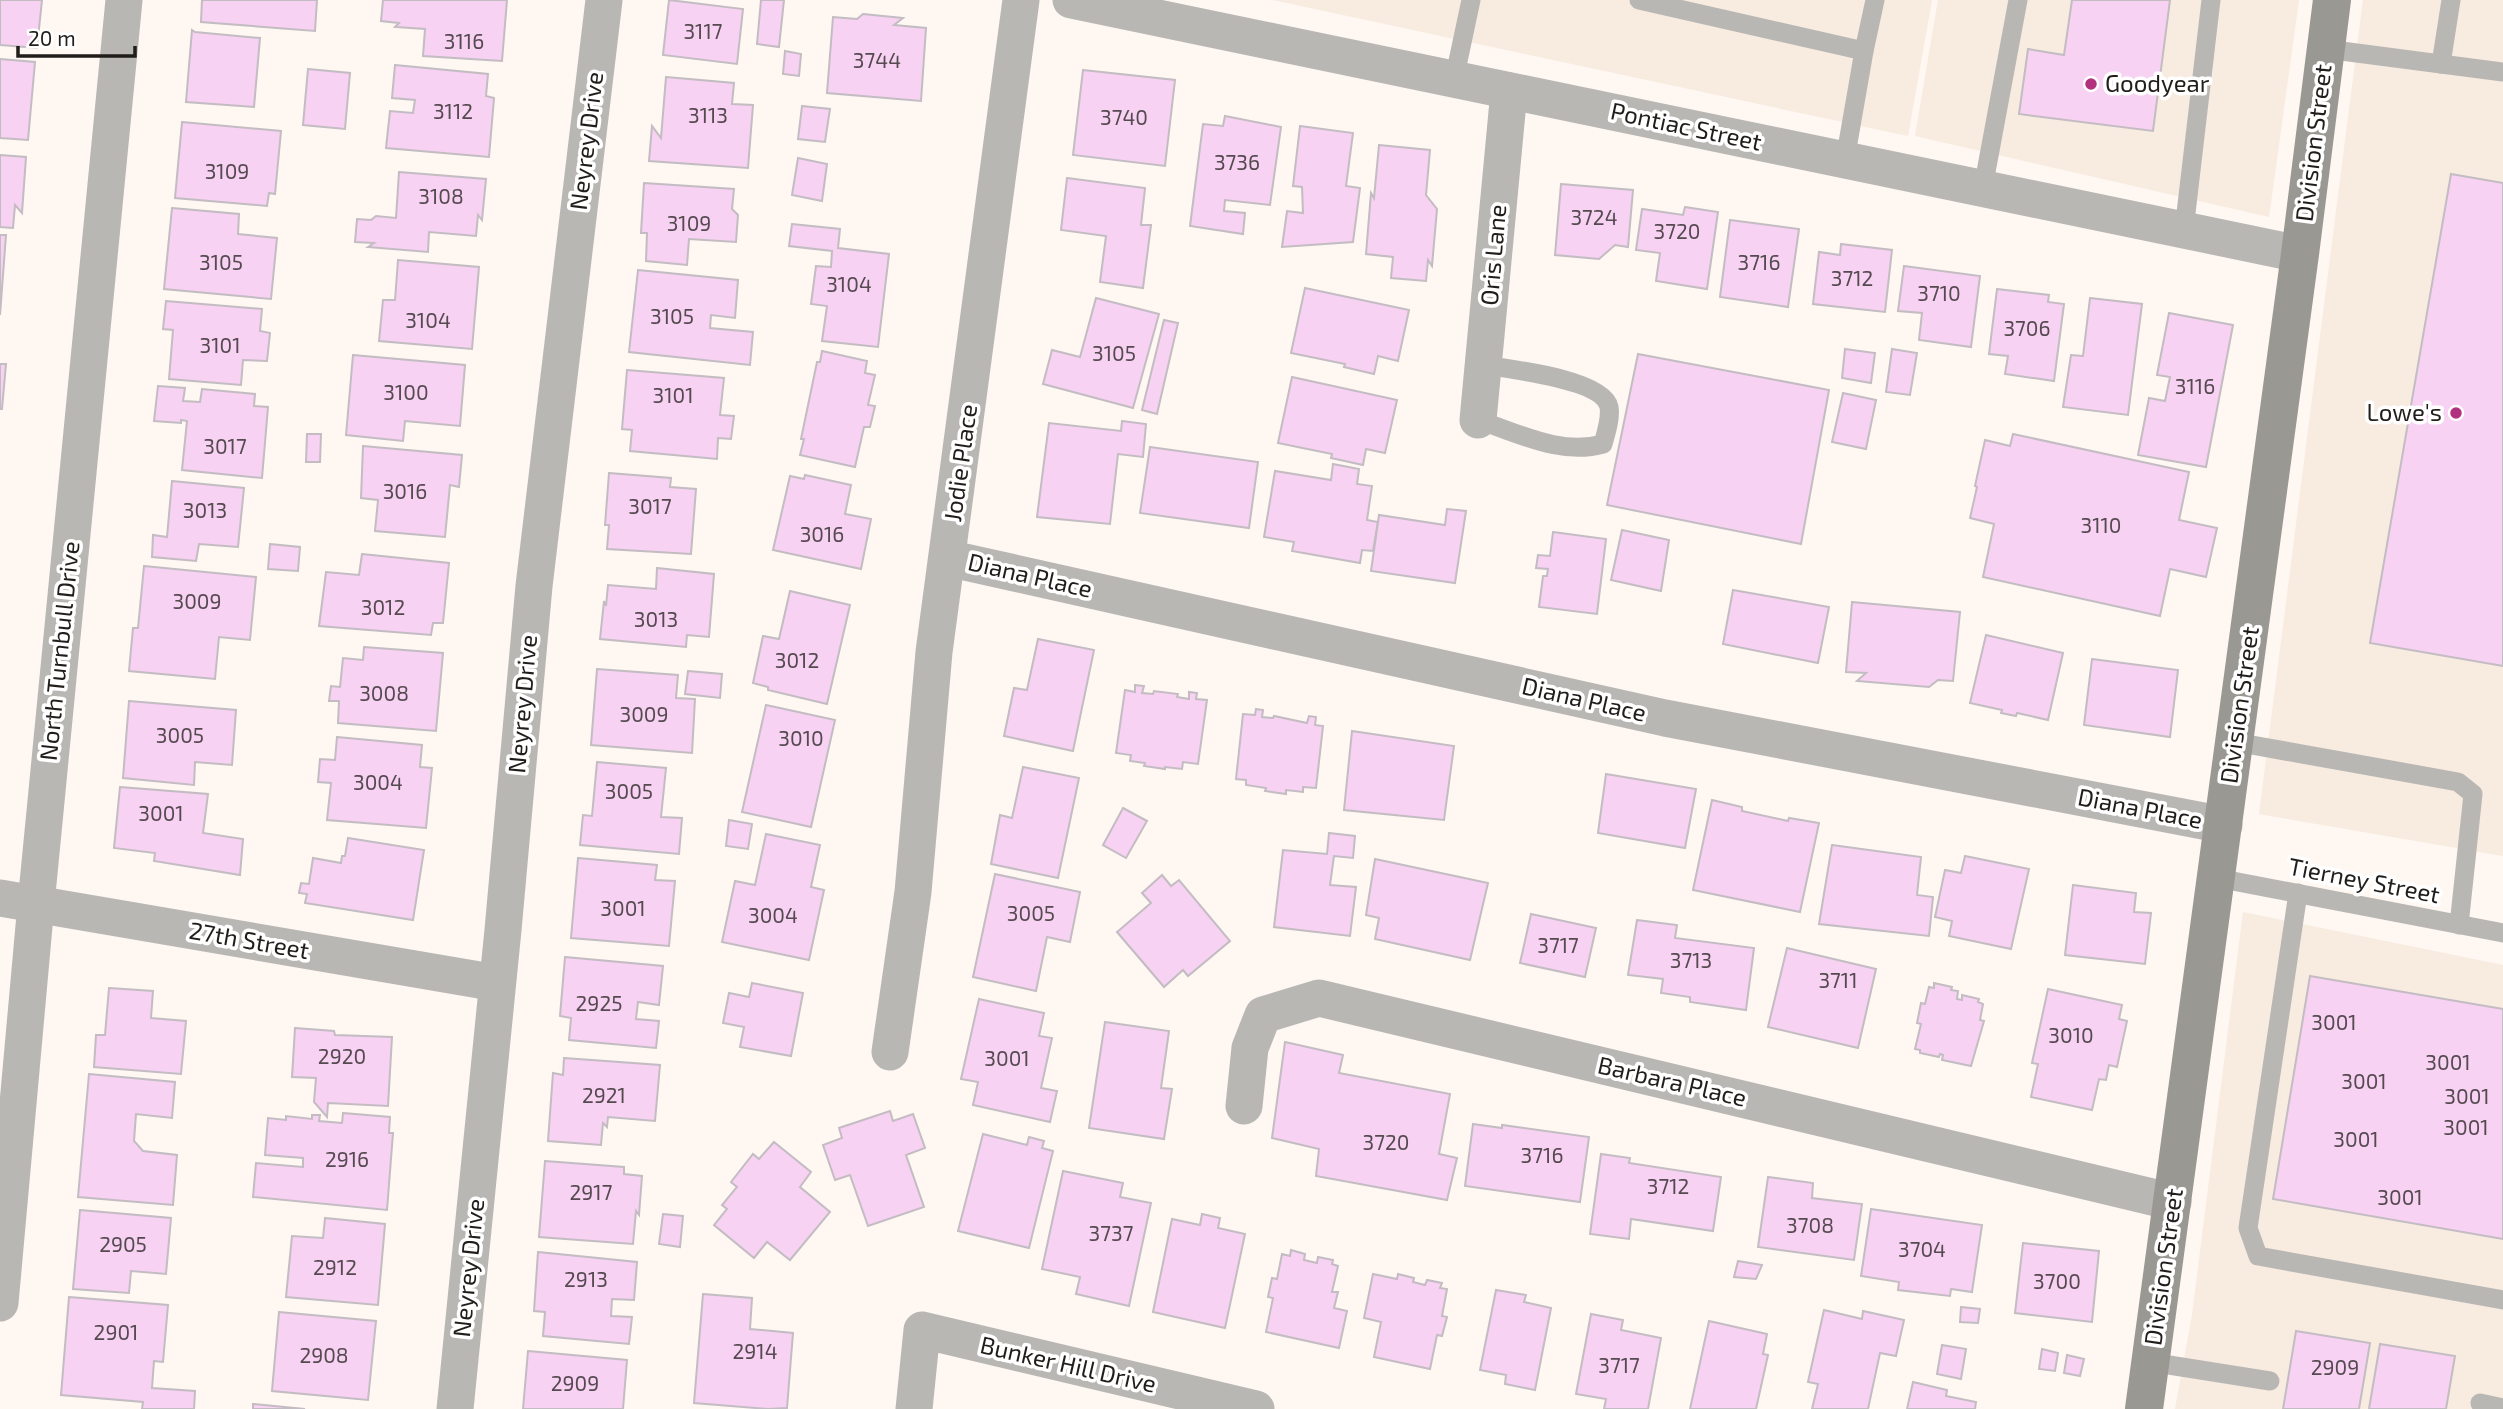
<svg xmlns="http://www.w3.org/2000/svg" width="2503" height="1409" font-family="'Exo 2',sans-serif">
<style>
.built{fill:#f8ebe0}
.building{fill:#f7d2f2;stroke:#c3bcc2;stroke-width:2}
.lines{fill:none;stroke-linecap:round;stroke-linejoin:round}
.lane{stroke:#b9b7b4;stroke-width:19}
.street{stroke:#b9b7b4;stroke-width:37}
.secondary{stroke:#9a9893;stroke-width:38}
.poi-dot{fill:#b2317e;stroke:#fff;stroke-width:2.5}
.labels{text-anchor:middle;stroke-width:7;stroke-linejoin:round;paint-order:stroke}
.number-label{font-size:21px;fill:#564a51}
.poi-label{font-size:24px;fill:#201d1b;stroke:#fff;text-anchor:start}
.street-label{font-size:24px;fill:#201d1b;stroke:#fff}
</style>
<rect width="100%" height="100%" fill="#fef7f2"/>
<!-- built -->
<g class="built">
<path d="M1273 0H1932L1908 136Z"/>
<path d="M1938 0H2299L2269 217 1915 136Z"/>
<path d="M2363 0H2503V856L2259 814Z"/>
<path d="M2243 912 2503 965V1409H2175L2192 1315Z"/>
</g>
<!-- building -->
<g class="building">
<path d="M0 0H42L37 48 0 45Z"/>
<path d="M202 0H317L315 31 201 22Z"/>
<path d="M383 0H507L502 61 423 56 425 29 395 27 399 23 381 21Z"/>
<path d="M669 0 743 9 737 64 663 55Z"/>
<path d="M761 0H784L779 47 757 44Z"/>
<path d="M2072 0H2170L2153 131 2019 114 2028 49 2064 55Z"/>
<path d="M863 14 903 18 894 25 926 28 921 101 827 93 833 17 857 19Z"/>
<path d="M192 30 195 32 260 38 254 107 186 102Z"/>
<path d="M785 51 801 54 799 76 783 74Z"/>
<path d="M0 59 35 62 28 140 0 138Z"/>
<path d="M395 65 488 74 486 96 494 98 489 157 386 148 390 111 413 113 415 100 392 98Z"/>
<path d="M308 69 350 73 345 129 303 125Z"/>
<path d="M1083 70 1175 80 1165 166 1073 155Z"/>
<path d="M666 77 734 83 732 104 753 105 748 168 649 161 652 126 661 138Z"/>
<path d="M802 106 830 109 825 142 798 139Z"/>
<path d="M1225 116 1281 127 1270 205 1225 200 1224 211 1245 213 1243 234 1190 226 1203 124 1223 126Z"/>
<path d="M182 122 281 131 275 194 269 193 267 206 175 198Z"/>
<path d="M1300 126 1353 133 1346 186 1360 188 1353 242 1282 247 1287 211 1303 213 1302 187 1293 186Z"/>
<path d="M1379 145 1430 150 1426 195 1437 209 1432 266 1428 260 1426 281 1391 278 1393 257 1366 254 1371 193 1374 198Z"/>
<path d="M0 155 26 157 22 213 15 205 13 228 0 227Z"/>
<path d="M798 158 827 164 822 201 792 195Z"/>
<path d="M399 172 486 179 482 220 478 215 476 236 429 232 428 252 368 247 374 243 355 242 357 219 371 220 376 216 396 218Z"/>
<path d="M2451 174 2503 183V666L2370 643Z"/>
<path d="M1067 178 1145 188 1141 225H1151L1143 288 1100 282 1106 236 1061 230Z"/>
<path d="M644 183 734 189 732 209 738 215 736 242 689 239 687 265 646 261 647 233H641Z"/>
<path d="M1561 184 1633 190 1628 247 1615 245 1599 259 1555 255Z"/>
<path d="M1685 207 1718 212 1707 289 1656 281 1660 253 1636 250 1642 209 1683 215Z"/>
<path d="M172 208 239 214 238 234 277 238 271 299 164 289Z"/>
<path d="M1730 220 1799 229 1788 307 1720 297Z"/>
<path d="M792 224 840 229 838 248 889 254 878 347 822 341 827 306 811 304 816 266 831 267 832 251 789 246Z"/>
<path d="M0 235H6L0 315Z"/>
<path d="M1841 244 1892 250 1885 312 1813 304 1819 252 1840 255Z"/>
<path d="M398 260 479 267 472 349 379 341 383 300H395Z"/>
<path d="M1904 266 1980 276 1971 347 1919 340 1922 313 1898 311Z"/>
<path d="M638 270 738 280 735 318 711 315 710 328 753 332 750 365 629 352Z"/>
<path d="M1305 288 1409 310 1398 361 1378 356 1374 374 1344 367 1345 364 1291 353Z"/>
<path d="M1997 289 2049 295 2048 302 2064 304 2054 381 2005 374 2008 356 1989 354Z"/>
<path d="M1096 298 1159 314 1133 408 1043 384 1052 350 1080 357Z"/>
<path d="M2090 298 2142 304 2128 415 2063 407 2071 355 2083 356Z"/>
<path d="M166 301 262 309 260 331 270 333 267 361 243 360 241 385 169 379 173 330 163 329Z"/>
<path d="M2169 313 2233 325 2206 467 2138 455 2149 398 2165 401 2170 377 2157 375Z"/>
<path d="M1164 320 1178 323 1157 414 1142 410Z"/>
<path d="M1845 349 1875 353 1871 383 1842 378Z"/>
<path d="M1892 349 1917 353 1910 395 1886 392Z"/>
<path d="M822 351 867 361 865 373 875 375 868 405 875 406 870 427H864L855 467 800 455 804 439H801L817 362H820Z"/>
<path d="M1638 354 1829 390 1801 544 1607 505Z"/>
<path d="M353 355 465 365 460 426 405 421 403 441 346 435Z"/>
<path d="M0 364H6L2 409H0Z"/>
<path d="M627 370 724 378 720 415 734 416 731 439 718 438 717 459 630 451 632 430 622 429Z"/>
<path d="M1292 377 1397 400 1385 453 1366 449 1363 465 1331 458 1332 454 1278 443Z"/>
<path d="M158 386 185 388 183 401 200 402 202 389 255 394 254 406 268 407 262 478 182 470 187 421 181 420V423L154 421Z"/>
<path d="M1843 393 1876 400 1866 449 1832 442Z"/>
<path d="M1122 421 1146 424 1143 457 1118 454 1110 524 1037 517 1049 423 1121 431Z"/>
<path d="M307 434H321L320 462H306Z"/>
<path d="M2013 434 2189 472 2179 520 2217 528 2206 577 2170 569 2160 616 1983 577 1994 524 1970 518 1977 487 1975 486 1985 440 2010 446Z"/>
<path d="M363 446 462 455 459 487 450 485 445 537 375 531 378 500 361 498Z"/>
<path d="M1150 447 1258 462 1249 528 1140 513Z"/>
<path d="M1333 464 1359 469 1357 484 1372 486 1367 520 1378 522 1373 551 1362 550 1360 563 1292 551 1294 542 1264 537 1275 471 1331 480Z"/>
<path d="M609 473 671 478 670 487 696 489 691 554 607 549 609 525H605Z"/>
<path d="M805 475 851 485 845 514 871 519 861 569 773 550 790 476 804 479Z"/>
<path d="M172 481 244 488 238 547 199 544 196 561 152 557 153 535 167 537Z"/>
<path d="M1447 509 1466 511 1455 583 1371 571 1379 515 1445 525Z"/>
<path d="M1622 530 1669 540 1661 591 1611 580Z"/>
<path d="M1553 532 1606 539 1597 614 1539 607 1543 576H1547L1548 569 1536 568 1538 555 1550 556Z"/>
<path d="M270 544 300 547 298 571 268 569Z"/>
<path d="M362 554 449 563 443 623H433L431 635 319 626 326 572 359 575Z"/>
<path d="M144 566 256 577 250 640 219 637 215 679 129 671 133 628H138Z"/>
<path d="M657 568 714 574 709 637 687 635 686 647 600 639 604 601 606 606 608 585 656 589Z"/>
<path d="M1733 590 1829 607 1818 663 1723 644Z"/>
<path d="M790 591 850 605 827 704 768 690V687L753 683 763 636 779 639Z"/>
<path d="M1852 602 1960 612 1953 681 1938 680 1929 687 1857 681 1866 673 1846 672Z"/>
<path d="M1986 635 2063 653 2048 720 2017 713 2016 716 2001 713 2002 710 1970 703Z"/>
<path d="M1038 639 1094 650 1073 751 1004 736 1014 688 1027 690Z"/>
<path d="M364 647 443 653 436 731 338 723 339 701H329L331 686 340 687 343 658 363 660Z"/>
<path d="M2092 659 2178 670 2170 737 2084 725Z"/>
<path d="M597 669 678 675 676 698 695 699 692 753 591 745Z"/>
<path d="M688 671 722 674 720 698 685 694Z"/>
<path d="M1135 685 1144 686 1142 693 1153 694 1154 691 1178 694 1177 697 1189 699V692L1197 693 1196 699 1207 700 1198 764 1183 762 1182 769 1165 767V769L1144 766 1145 763 1130 761 1131 755 1116 753 1125 690 1135 692Z"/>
<path d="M129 701 236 710 232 765 195 762 194 785 123 778Z"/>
<path d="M766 705 835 720 811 827 742 812Z"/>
<path d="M1256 709 1263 710 1262 717 1273 718 1274 716 1307 723 1309 716 1316 717 1315 725 1323 726 1316 788 1303 787V792L1286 790V794L1265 791 1266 788 1246 785V780L1236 779 1243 714 1255 715Z"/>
<path d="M1352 731 1454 746 1444 820 1344 810Z"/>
<path d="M337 737 422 745 420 767 432 768 426 828 327 820 331 783 318 782 320 759 335 760Z"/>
<path d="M597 762 666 768 661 817 682 818 679 854 580 845 583 815 592 816Z"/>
<path d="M1023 767 1079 778 1058 878 991 864 1000 815 1012 818Z"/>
<path d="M1606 774 1696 789 1685 848 1598 833Z"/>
<path d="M120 787 208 794 203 833 243 839 240 875 154 861 155 853 114 848Z"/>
<path d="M1712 800 1742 807V811L1788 821 1789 818 1819 823 1800 912 1693 890Z"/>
<path d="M1123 808 1147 821 1126 858 1103 845Z"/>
<path d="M729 820 752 824 748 849 726 846Z"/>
<path d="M1329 833 1355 836 1353 858 1334 856 1330 885 1356 887 1350 936 1274 927 1283 850 1327 854Z"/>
<path d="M766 834 820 845 811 887 824 890 809 960 722 942 735 881 755 885Z"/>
<path d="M348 838 424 850 413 920 305 903 307 894 299 893 301 883 309 884 313 858 341 863 342 856H345Z"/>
<path d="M1832 845 1921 857 1917 895 1933 897 1929 936 1819 924Z"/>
<path d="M1965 856 2029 869 2011 949 1949 936 1952 921 1935 917 1945 870 1961 873Z"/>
<path d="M578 858 657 865 655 880 675 881 669 946 571 938Z"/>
<path d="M1375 859 1488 883 1470 960 1375 939 1379 918 1366 915Z"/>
<path d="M995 874 1080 892 1070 942 1047 937 1036 991 973 977Z"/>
<path d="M1162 875 1171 886 1179 880 1230 941 1188 976 1183 970 1164 987 1117 932 1151 903 1142 893Z"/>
<path d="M2073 885 2136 893 2134 912 2151 913 2145 964 2065 955Z"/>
<path d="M1531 914 1596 928 1585 977 1520 963Z"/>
<path d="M1637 920 1677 925 1675 938 1754 948 1746 1010 1690 1002V997L1661 993 1663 979 1628 975Z"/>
<path d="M1787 948 1876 969 1858 1048 1768 1027Z"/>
<path d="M565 957 663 966 659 1005 638 1002 636 1019 659 1021 656 1048 569 1040 571 1018 560 1016Z"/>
<path d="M2310 976 2503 1009V1239L2273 1199Z"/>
<path d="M752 983 803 993 791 1056 740 1047 744 1027 723 1023 729 993 749 997Z"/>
<path d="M1934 983 1952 987 1951 990 1958 991 1957 999 1962 1000V995L1979 999 1978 1002 1983 1004 1980 1020 1984 1021 1971 1066 1942 1060 1943 1055 1940 1054 1939 1057 1920 1053V1050L1915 1049 1921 1024 1917 1023 1921 1003 1925 1004 1929 987 1934 988Z"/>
<path d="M109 988 153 991 151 1018 186 1021 181 1074 94 1067 96 1035H105Z"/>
<path d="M2048 989 2122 1005 2119 1019 2127 1021 2117 1067 2109 1065 2106 1080 2099 1079 2092 1110 2031 1097 2038 1064 2032 1063Z"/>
<path d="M979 999 1044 1013 1039 1036 1052 1038 1041 1088 1057 1091 1050 1122 973 1105 978 1082 961 1079Z"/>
<path d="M1105 1022 1169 1031 1161 1088 1172 1089 1164 1139 1089 1128Z"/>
<path d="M295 1028 334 1031 335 1035 392 1037 388 1106 328 1103 327 1117 314 1102 316 1078 292 1077Z"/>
<path d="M1285 1042 1343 1055 1339 1073 1450 1094 1439 1154 1457 1158 1447 1200 1316 1176 1319 1149 1272 1138Z"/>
<path d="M564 1058 660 1065 655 1121 608 1117 607 1127 603 1123 601 1145 548 1141 553 1073 563 1075Z"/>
<path d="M89 1074 175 1082 172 1118 136 1114 134 1141 143 1151 177 1155 173 1205 78 1197Z"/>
<path d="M890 1111 893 1121 913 1114 925 1148 906 1155 924 1207 868 1226 850 1175 835 1180 823 1145 842 1138 839 1128Z"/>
<path d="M343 1113 390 1117 389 1133H393L387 1210 253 1197 256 1163 303 1167V1158L265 1155 268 1118 286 1120V1116L312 1119V1115H320L319 1121 342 1123Z"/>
<path d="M1473 1124 1502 1128V1125L1589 1137 1580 1202 1465 1186Z"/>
<path d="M983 1134 1027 1145 1029 1137 1044 1141 1042 1148 1053 1151 1029 1248 958 1231Z"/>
<path d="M774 1142 811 1172 800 1187 830 1212 790 1260 767 1242 754 1258 714 1225 727 1209 722 1205 737 1187 731 1182 753 1154 759 1159Z"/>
<path d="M1601 1154 1630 1158 1629 1163 1721 1177 1713 1231 1631 1219 1629 1239 1590 1234Z"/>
<path d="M545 1161 624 1167V1174L642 1176 639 1215 636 1211 633 1244 539 1237Z"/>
<path d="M1063 1171 1123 1183 1120 1197 1151 1203 1129 1306 1076 1294 1080 1277 1042 1269Z"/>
<path d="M1768 1177 1813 1183 1812 1198 1862 1204 1854 1260 1758 1247Z"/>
<path d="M1871 1209 1982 1225 1972 1292 1951 1289 1950 1296 1898 1290 1899 1282 1861 1276Z"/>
<path d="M80 1210 171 1218 166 1274 131 1271 129 1293 73 1289Z"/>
<path d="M663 1214 683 1216 680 1247 659 1244Z"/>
<path d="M1202 1214 1220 1218 1218 1228 1245 1234 1225 1328 1153 1312 1172 1219 1200 1225Z"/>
<path d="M325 1218 385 1224 378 1305 286 1297 292 1236 323 1238Z"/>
<path d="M2023 1243 2099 1251 2092 1322 2015 1313Z"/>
<path d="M1291 1250 1305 1254 1304 1260 1317 1263 1318 1257 1333 1260 1332 1264 1338 1266 1332 1292H1338L1334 1308 1347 1311 1339 1348 1266 1332 1273 1298 1268 1297 1272 1278 1277 1279 1282 1254 1290 1256Z"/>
<path d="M538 1252 637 1262 634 1300 612 1299 611 1316 632 1317 629 1344 543 1336 545 1312 534 1311Z"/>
<path d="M1738 1261 1762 1265 1756 1279 1734 1277Z"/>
<path d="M1373 1274 1397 1279 1398 1274 1414 1278 1413 1282 1425 1285 1427 1280 1442 1283 1440 1288 1447 1289 1442 1316 1447 1317 1442 1336 1437 1335 1430 1369 1374 1357 1381 1322 1364 1318Z"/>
<path d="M1496 1290 1526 1295 1524 1302 1551 1308 1535 1390 1505 1384 1506 1375 1480 1370Z"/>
<path d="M703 1294 752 1298 750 1329 793 1333 787 1408 768 1409 694 1403Z"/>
<path d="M69 1297 168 1305 163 1362 154 1361 152 1388 195 1391 194 1409H142L143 1402 61 1395Z"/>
<path d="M1961 1307 1980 1309 1978 1323 1960 1322Z"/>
<path d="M1824 1310 1862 1319 1863 1311 1904 1320 1896 1356 1880 1353 1868 1409H1812L1818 1384 1808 1382Z"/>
<path d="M279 1312 376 1321 368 1400 272 1391Z"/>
<path d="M1591 1314 1623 1320 1621 1330 1661 1338 1648 1409H1604L1606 1399 1576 1394Z"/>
<path d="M1709 1321 1767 1334 1763 1354 1768 1355 1756 1409H1690Z"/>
<path d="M2296 1331 2370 1343 2359 1409H2283Z"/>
<path d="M2380 1344 2455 1356 2446 1409H2369Z"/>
<path d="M1942 1345 1966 1349 1961 1379 1937 1374Z"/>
<path d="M2042 1349 2058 1353 2055 1371 2039 1369Z"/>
<path d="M528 1351 627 1360 623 1409H523Z"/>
<path d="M2067 1355 2084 1359 2080 1376 2064 1373Z"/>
<path d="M1913 1382 1947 1390 1946 1396 1976 1402 1975 1409H1907Z"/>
<path d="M253 1404 305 1409H253Z"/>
</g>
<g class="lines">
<!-- lane -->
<g class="lane">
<path d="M1639 0 1864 51 1875 0"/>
<path d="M2326 49 2503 72"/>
<path d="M2441 64 2451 0"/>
<path d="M1454 80 1471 0"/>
<path d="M1845 160 1864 51"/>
<path d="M1983 188 2018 0"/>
<path d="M2184 230 2211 0"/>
<path d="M1478 420C1518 433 1561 456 1603 444 1606 433 1611 418 1609 407 1603 379 1509 369 1483 365"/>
<path d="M2235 742 2458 782 2473 794 2459 925"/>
<path d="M2217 878 2503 933"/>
<path d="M2298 893 2248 1228 2258 1256 2503 1300"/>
<path d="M2150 1362 2270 1381"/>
<path d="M2480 1403 2503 1408"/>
</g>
<!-- street -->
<g class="street">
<path d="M1071 0 2300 254"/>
<path d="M1478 420 1509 91"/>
<path d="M947 558 1665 718 2224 825"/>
<path d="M0 898 497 983"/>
<path d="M890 1052 913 892 934 652 1021 0"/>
<path d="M1244 1106 1250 1048 1263 1015 1319 998 2173 1202"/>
<path d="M0 1303 36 904 124 0"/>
<path d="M455 1409 503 930 534 586 604 0"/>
<path d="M914 1409 922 1330 1256 1409"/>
</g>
<!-- secondary -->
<path class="secondary" d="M2144 1409 2300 254 2332 0"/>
</g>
<!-- markers -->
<g class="poi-dot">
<circle cx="2091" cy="84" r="7"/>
<circle cx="2456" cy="413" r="7"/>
</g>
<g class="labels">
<!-- number labels -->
<g class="number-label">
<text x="703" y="39">3117</text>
<text x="464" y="49">3116</text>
<text x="877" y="68">3744</text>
<text x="453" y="119">3112</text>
<text x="708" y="123">3113</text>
<text x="1124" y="125">3740</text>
<text x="1237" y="170">3736</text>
<text x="227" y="179">3109</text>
<text x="441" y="204">3108</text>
<text x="1594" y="225">3724</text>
<text x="689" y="231">3109</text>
<text x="1677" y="239">3720</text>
<text x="221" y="270">3105</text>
<text x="1759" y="270">3716</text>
<text x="1852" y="286">3712</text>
<text x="849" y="292">3104</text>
<text x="1939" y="301">3710</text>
<text x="672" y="324">3105</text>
<text x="428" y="328">3104</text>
<text x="2027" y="336">3706</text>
<text x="220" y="353">3101</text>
<text x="1114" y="361">3105</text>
<text x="2195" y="394">3116</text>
<text x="406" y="400">3100</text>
<text x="673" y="403">3101</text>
<text x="225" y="454">3017</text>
<text x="405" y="499">3016</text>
<text x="650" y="514">3017</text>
<text x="205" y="518">3013</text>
<text x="2101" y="533">3110</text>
<text x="822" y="542">3016</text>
<text x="197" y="609">3009</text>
<text x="383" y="615">3012</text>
<text x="656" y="627">3013</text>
<text x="797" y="668">3012</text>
<text x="384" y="701">3008</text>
<text x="644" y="722">3009</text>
<text x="180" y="743">3005</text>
<text x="801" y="746">3010</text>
<text x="378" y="790">3004</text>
<text x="629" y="799">3005</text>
<text x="161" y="821">3001</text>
<text x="623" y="916">3001</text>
<text x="1031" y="921">3005</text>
<text x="773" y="923">3004</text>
<text x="1558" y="953">3717</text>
<text x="1691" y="968">3713</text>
<text x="1838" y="988">3711</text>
<text x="599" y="1011">2925</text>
<text x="2334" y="1030">3001</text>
<text x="2071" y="1043">3010</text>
<text x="342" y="1064">2920</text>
<text x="1007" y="1066">3001</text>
<text x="2448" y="1070">3001</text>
<text x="2364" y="1089">3001</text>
<text x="604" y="1103">2921</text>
<text x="2467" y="1104">3001</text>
<text x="2466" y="1135">3001</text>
<text x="2356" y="1147">3001</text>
<text x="1386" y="1150">3720</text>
<text x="1542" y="1163">3716</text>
<text x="347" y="1167">2916</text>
<text x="1668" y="1194">3712</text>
<text x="591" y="1200">2917</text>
<text x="2400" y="1205">3001</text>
<text x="1810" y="1233">3708</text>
<text x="1111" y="1241">3737</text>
<text x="123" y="1252">2905</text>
<text x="1922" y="1257">3704</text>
<text x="335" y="1275">2912</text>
<text x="586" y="1287">2913</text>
<text x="2057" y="1289">3700</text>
<text x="116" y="1340">2901</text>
<text x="755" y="1359">2914</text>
<text x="324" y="1363">2908</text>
<text x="1619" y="1373">3717</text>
<text x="2335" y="1375">2909</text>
<text x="575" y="1391">2909</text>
</g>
<!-- poi labels -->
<g class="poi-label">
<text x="2105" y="92">Goodyear</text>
<text x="2442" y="421" text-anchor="end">Lowe's</text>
</g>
<!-- street labels -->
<g class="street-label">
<text transform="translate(1686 127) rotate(12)" y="8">Pontiac Street</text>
<text transform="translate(587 141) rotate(-83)" y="8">Neyrey Drive</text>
<text transform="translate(2314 143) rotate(-83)" y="8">Division Street</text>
<text transform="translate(1494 255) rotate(-85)" y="8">Oris Lane</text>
<text transform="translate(961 463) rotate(-82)" y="8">Jodie Place</text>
<text transform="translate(1030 576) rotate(13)" y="8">Diana Place</text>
<text transform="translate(60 651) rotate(-84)" y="8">North Turnbull Drive</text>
<text transform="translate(1584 700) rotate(13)" y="8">Diana Place</text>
<text transform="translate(523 704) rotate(-85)" y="8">Neyrey Drive</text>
<text transform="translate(2240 705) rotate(-82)" y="8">Division Street</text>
<text transform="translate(2140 809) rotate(11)" y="8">Diana Place</text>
<text transform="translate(2364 881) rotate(11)" y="8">Tierney Street</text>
<text transform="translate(249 941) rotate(10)" y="8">27th Street</text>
<text transform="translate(1672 1082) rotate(13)" y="8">Barbara Place</text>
<text transform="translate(2164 1267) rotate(-82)" y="8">Division Street</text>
<text transform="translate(469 1268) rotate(-84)" y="8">Neyrey Drive</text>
<text transform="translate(1068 1365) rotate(13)" y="8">Bunker Hill Drive</text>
</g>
</g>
<!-- scale -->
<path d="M18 46v10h117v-10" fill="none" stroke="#201d1b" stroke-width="3.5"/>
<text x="28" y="46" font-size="21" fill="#201d1b" stroke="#ffffff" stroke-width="5" paint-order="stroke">20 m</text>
</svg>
